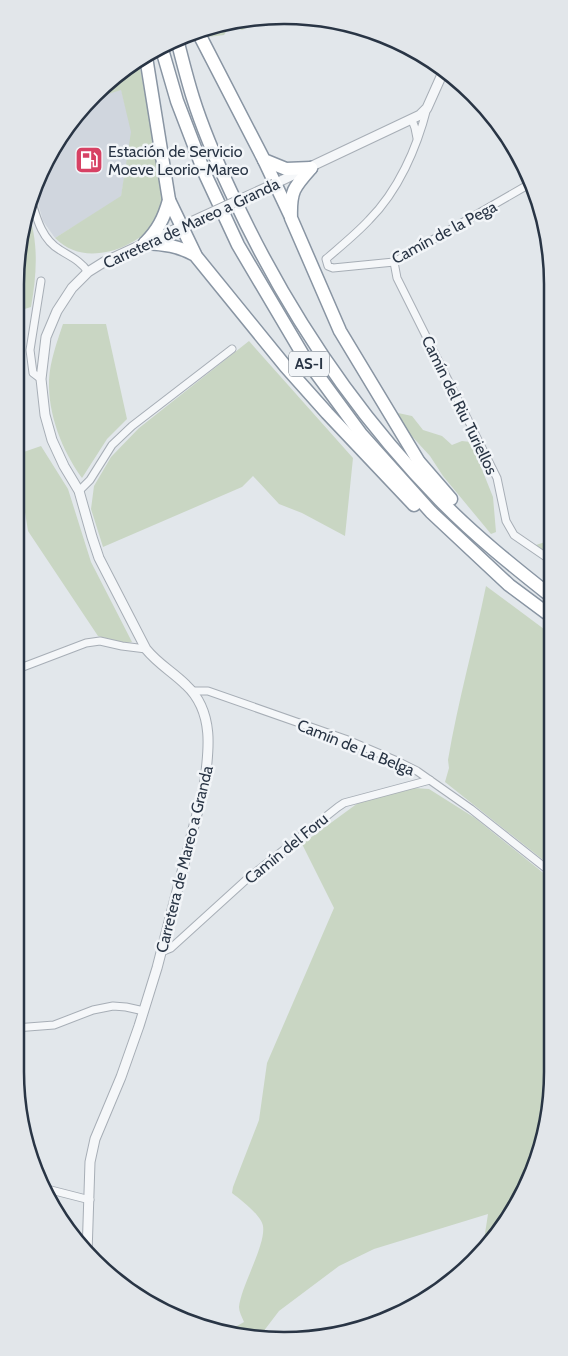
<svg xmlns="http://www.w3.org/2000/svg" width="568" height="1356" font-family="Cabin,sans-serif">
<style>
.built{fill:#d0d6de}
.green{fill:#c9d6c3}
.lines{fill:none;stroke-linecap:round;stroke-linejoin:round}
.minor-casing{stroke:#a7aeb6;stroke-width:9}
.tertiary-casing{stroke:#a7aeb6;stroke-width:11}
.motorway-casing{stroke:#8995a3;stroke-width:15}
.minor{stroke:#f5f7f9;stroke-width:7}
.tertiary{stroke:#f5f7f9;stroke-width:9}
.motorway{stroke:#fff;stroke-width:12}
.tertiary-bridge-casing{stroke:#a7aeb6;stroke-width:11;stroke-linecap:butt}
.tertiary-bridge{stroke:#f5f7f9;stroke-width:9}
.labels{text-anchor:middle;stroke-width:5;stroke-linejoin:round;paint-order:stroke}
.shield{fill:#f2f5f8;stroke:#656f7b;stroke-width:1}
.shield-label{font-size:15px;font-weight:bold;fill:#293545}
.poi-label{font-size:16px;fill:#293545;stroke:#f2f5f8;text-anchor:start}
.street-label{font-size:16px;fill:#293545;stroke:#f2f5f8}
.rim{fill:none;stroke:#293545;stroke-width:2.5}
</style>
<rect width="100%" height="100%" fill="#e2e7eb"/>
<!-- built -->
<path class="built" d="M121 89 132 132 121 197 55 238 43 221 34 189 82 106 92 99Z"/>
<!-- green -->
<g class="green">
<path d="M267 16H273L260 23 242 30 230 26 224 35 208 37 206 32Z"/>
<path d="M139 63C146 97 151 130 157 164 159 179 168 199 162 213 154 231 130 246 111 251 90 256 71 254 55 238L121 196 131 132 121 90 92 99Z"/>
<path d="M27 209C39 241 37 273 31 307L15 312V284Z"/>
<path d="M63 324H106L127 419 107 439 82 478C62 450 48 415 49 380 50 361 57 342 63 324Z"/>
<path d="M249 341 353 458 345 536 302 513 279 504 253 476 242 487 103 547 91 509 94 486 111 457 139 428Z"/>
<path d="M398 413 412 416 423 430 442 436 452 445 462 441 471 442 493 497 496 532 491 534 443 476 430 456 408 432Z"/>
<path d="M41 446 68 489 91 562 132 642 125 643 98 636 28 531 24 506 15 486V455Z"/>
<path d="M15 490 24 509 25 532 15 540Z"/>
<path d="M551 540 552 557 536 545Z"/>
<path d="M486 586 552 635V867L445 782 449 768 448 760C458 701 474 645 486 586Z"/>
<path d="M414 788 429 789 475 818 552 880 553 1072 539 1159 486 1249 482 1253 488 1214 374 1249 339 1266 279 1311 263 1332 255 1336H232L225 1333 244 1322C242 1317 239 1312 239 1307 241 1286 266 1245 263 1226 261 1215 241 1200 232 1193L233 1187 259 1120 267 1063 334 908 302 844 358 803Z"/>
</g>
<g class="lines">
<defs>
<g id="minor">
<path d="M427 108C417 148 398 191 369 220 356 234 341 246 326 259L328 266 333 268 394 262 533 182"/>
<path d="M412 120 415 128 417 138"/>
<path d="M30 196C36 216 41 239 60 250 71 257 81 261 88 272"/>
<path d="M394 262 397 278 497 478 506 521 514 535 552 561"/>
<path d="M41 379 33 373 30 350 41 281"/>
<path d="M79 491 90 480 112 445 132 426 232 349"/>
<path d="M15 670 86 643 100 641 122 646 146 649"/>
<path d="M192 691H208L345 739 397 761 417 771 471 809 552 873"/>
<path d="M161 952 171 948 247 879 338 807 344 803 430 780"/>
<path d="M15 1028 54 1025 93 1010 113 1006 126 1007 144 1011"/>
<path d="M47 1189 90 1200"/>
</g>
<g id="tertiary">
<path d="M274 184 420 115 427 108 444 70"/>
<path d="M87 1254 90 1162 95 1139 121 1077 139 1026 157 968 204 787C209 752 215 712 186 685 173 672 158 664 146 649L99 558 92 537 79 491 64 466 52 440 45 415 41 379 46 337 57 311 72 288 88 272 104 262 182 226"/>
</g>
<g id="motorway">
<path d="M199 34 264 160 286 169 311 168"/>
<path d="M177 39C182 59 187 79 193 98 203 130 217 162 231 192 283 305 353 411 440 500 474 535 514 567 552 597"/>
<path d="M161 46 177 101 205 174 238 245 303 355 361 434 431 512 509 585 552 617"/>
<path d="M264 160 290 215"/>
<path d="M311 168C294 187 290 191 291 218L340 331 419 462 451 499"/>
<path d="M169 200 195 254"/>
<path d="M145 243C164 244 179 246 195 255L286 367 327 413 414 505"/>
<path d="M145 243C158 230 164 218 169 200L146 57"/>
</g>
</defs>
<!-- minor casing -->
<use href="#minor" class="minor-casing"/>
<!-- tertiary casing -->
<use href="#tertiary" class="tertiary-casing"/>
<!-- motorway casing -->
<use href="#motorway" class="motorway-casing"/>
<!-- minor -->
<use href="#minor" class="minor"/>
<!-- tertiary -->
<use href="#tertiary" class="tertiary"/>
<!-- motorway -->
<use href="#motorway" class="motorway"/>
<defs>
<path id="tertiary-bridge" d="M182 226 274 184"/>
</defs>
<!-- tertiary-bridge casing -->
<use href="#tertiary-bridge" class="tertiary-bridge-casing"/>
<!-- tertiary-bridge -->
<use href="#tertiary-bridge" class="tertiary-bridge"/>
</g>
<!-- icons -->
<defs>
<symbol id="fuel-square" viewBox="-11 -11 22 22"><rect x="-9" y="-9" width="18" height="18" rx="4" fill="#d74164" stroke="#f2f5f8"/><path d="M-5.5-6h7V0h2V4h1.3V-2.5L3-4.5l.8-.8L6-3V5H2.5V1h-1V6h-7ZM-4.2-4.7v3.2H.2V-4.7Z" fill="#fff"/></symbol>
</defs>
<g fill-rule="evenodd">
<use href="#fuel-square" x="73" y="144" width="32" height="32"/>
</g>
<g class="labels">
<!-- shield labels -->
<rect class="shield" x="289" y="351.5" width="40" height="25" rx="4"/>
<g class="shield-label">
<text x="309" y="369">AS-I</text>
</g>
<!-- poi labels -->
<g class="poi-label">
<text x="108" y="157">Estación de Servicio<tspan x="108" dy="18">Moeve Leorio-Mareo</tspan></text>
</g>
<!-- street labels -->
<g class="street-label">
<text transform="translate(191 223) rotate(-25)" y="6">Carretera de Mareo a Granda</text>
<text transform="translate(444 232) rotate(-28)" y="6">Camín de la Pega</text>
<text transform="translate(460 405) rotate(64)" y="6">Camín del Riu Turiellos</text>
<text transform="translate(356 747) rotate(22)" y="6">Camín de La Belga</text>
<text transform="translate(286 848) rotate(-39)" y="6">Camín del Foru</text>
<text transform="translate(184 859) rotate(-76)" y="6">Carretera de Mareo a Granda</text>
</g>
</g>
<!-- crop -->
<path d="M0 0H568V1356H0ZM284 24H284A260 260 0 0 1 544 284V1072A260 260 0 0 1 284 1332H284A260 260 0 0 1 24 1072V284A260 260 0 0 1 284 24Z" fill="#e2e6ea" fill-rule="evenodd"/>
<path class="rim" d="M284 24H284A260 260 0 0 1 544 284V1072A260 260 0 0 1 284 1332H284A260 260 0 0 1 24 1072V284A260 260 0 0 1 284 24Z"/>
</svg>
